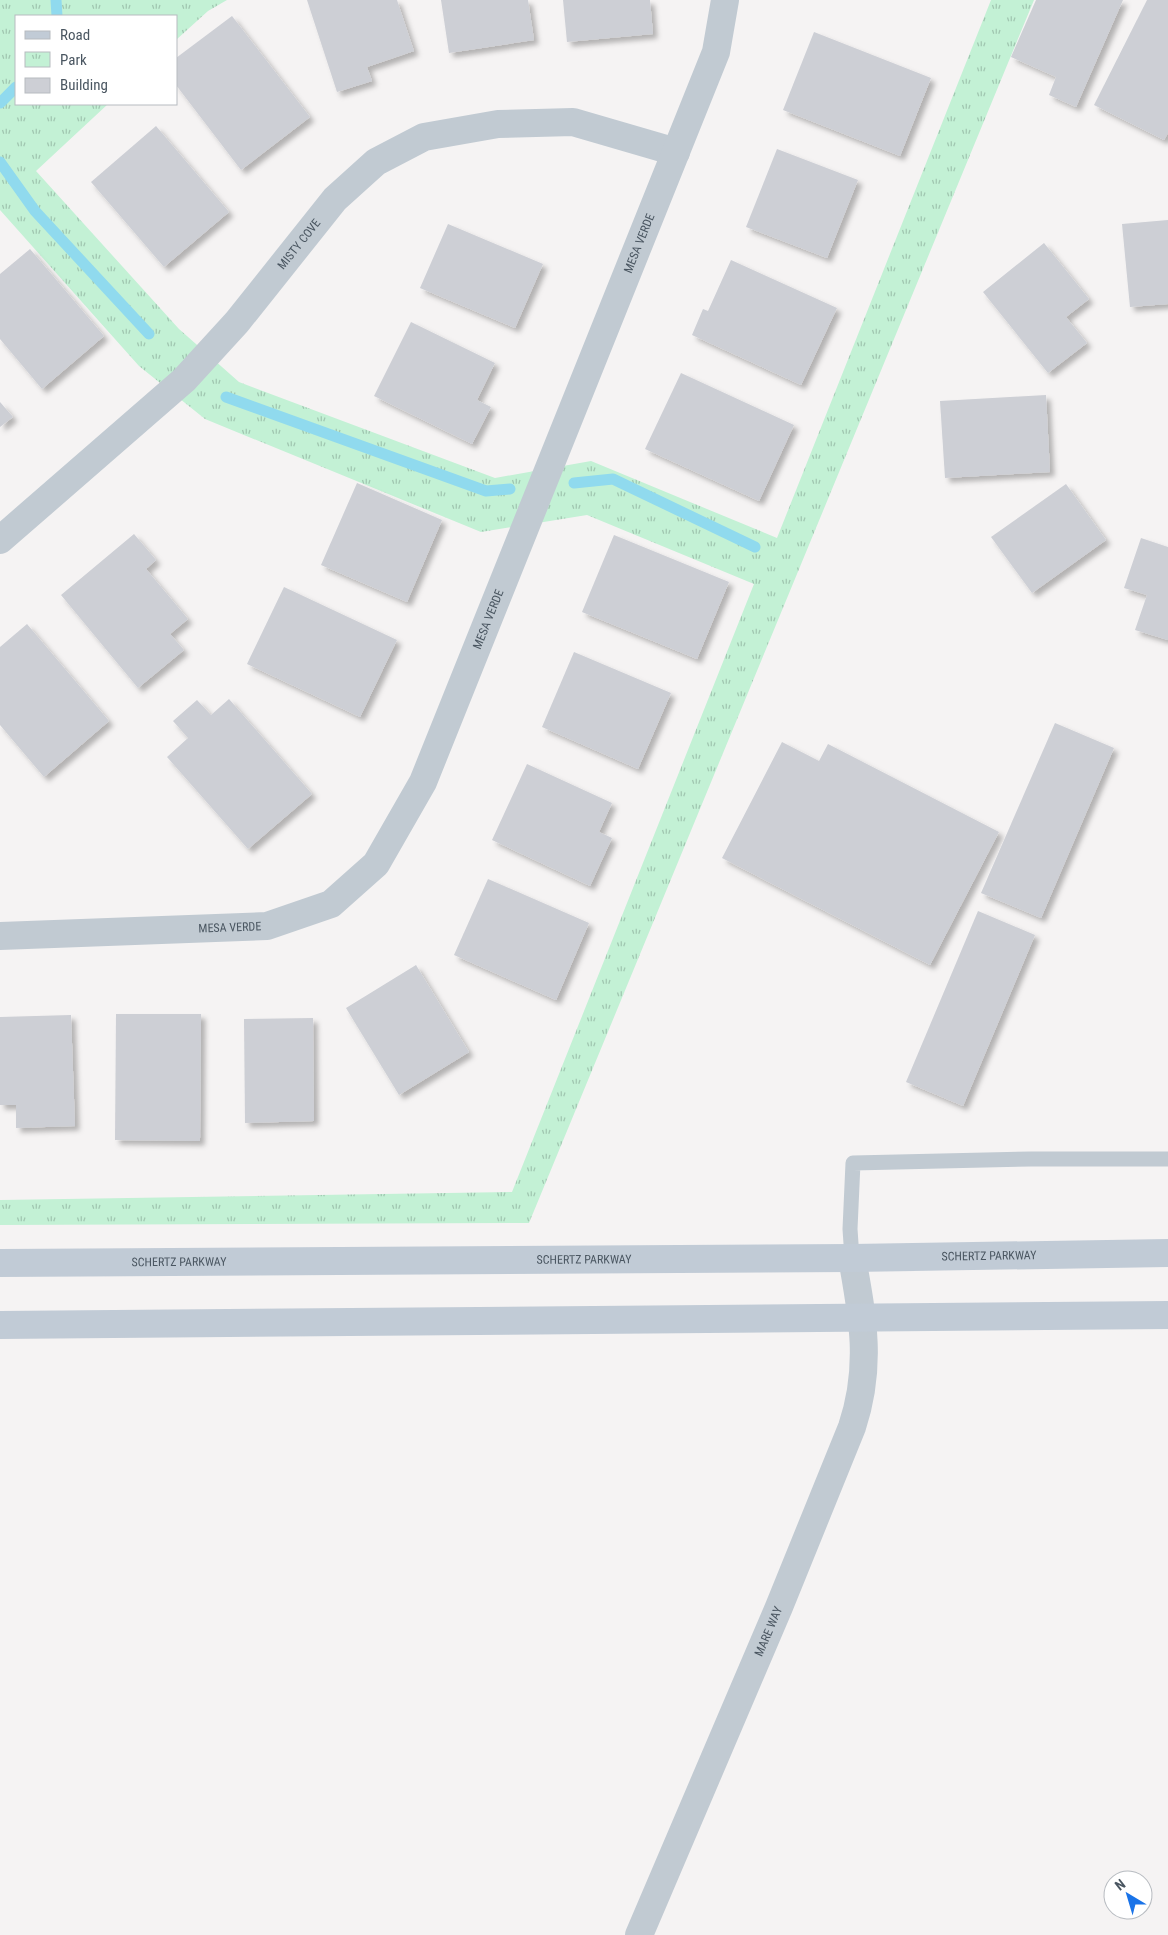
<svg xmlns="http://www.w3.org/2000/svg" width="1168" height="1935" font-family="'Roboto Condensed',sans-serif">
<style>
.park{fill:url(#park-tufts)}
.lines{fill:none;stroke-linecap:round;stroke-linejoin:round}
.stream{stroke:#90daee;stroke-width:11}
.building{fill:#cdcfd5;filter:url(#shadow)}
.service{stroke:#c1cad2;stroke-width:15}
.minor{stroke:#c1cad2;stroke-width:28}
.secondary{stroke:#c1cbd6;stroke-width:28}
.labels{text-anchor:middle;stroke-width:4;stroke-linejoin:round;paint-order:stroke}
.street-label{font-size:12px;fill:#4a5661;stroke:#fff}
</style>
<defs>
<pattern id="park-tufts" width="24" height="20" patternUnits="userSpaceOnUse" patternTransform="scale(1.25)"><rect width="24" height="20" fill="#c3f1d5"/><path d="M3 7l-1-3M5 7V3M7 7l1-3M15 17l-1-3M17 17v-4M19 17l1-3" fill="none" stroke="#a0c6b0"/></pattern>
<filter id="shadow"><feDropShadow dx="4.5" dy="4.5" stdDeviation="2.5" flood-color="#0004"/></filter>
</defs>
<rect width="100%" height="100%" fill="#f5f3f3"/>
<!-- park -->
<path class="park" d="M0 0H227L208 11 176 40V16H16V104H108L36 171 179 329 239 382 495 478 591 461 777 538 991 0H1034L529 1223 0 1225V1200L512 1192 754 584 587 515 481 532 205 419 139 366 0 210Z"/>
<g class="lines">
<!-- stream -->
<g class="stream">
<path d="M56 0 57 16"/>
<path d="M0 103 16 87"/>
<path d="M0 162 35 211 149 334"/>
<path d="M226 397 486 491 510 489"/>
<path d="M574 483 613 479 755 547"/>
</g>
</g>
<!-- building -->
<g class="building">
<path d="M307 0H397L414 51 367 67 372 81 337 92Z"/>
<path d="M441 0H528L534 40 449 53Z"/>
<path d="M563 0H650L653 34 567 42Z"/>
<path d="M1036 0H1123L1076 107 1049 95 1056 77 1011 57Z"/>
<path d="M1147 0H1168V133L1164 140 1094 105Z"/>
<path d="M232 16 310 117 241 170 176 85V58Z"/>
<path d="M814 32 931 78 900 156 783 110Z"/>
<path d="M156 126 229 212 164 267 91 182Z"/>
<path d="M777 149 858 180 827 258 746 227Z"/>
<path d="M1168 220V304L1130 307 1122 224Z"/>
<path d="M448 224 543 264 515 328 420 288Z"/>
<path d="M1044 243 1089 299 1066 317 1087 343 1048 373 983 292Z"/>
<path d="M30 249 104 336 42 389 0 339V274Z"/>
<path d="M731 260 837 308 801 385 692 335 703 309 708 311Z"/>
<path d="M411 322 495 363 477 400 491 407 472 444 374 396Z"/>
<path d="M681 373 794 425 759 501 645 449Z"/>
<path d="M1046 395 1050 472 945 478 940 401Z"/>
<path d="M0 402 13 417 0 427Z"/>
<path d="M357 483 442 520 407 602 321 565Z"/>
<path d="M1066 484 1106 540 1032 593 991 537Z"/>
<path d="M134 534 156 560 146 569 188 619 170 634 184 650 138 688 61 595Z"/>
<path d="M614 535 729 582 697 659 582 612Z"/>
<path d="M1141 538 1168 547V640L1135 630 1147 595 1124 588Z"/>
<path d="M284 587 397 640 360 717 247 664Z"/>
<path d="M27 624 109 721 44 777 0 725V647Z"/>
<path d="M574 652 671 693 638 769 542 727Z"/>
<path d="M229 699 312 794 248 849 167 757 188 738 173 721 197 700 211 715Z"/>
<path d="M1055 723 1114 748 1041 918 981 893Z"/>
<path d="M782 742 819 761 828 744 999 832 930 965 722 858Z"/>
<path d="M527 764 612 803 599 832 612 838 590 886 492 840Z"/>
<path d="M488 879 589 923 556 1000 454 955Z"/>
<path d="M978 911 1035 935 963 1106 906 1082Z"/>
<path d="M416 965 469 1052 399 1095 346 1008Z"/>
<path d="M116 1014H201L200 1141 115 1140Z"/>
<path d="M71 1015 75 1126 16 1128V1105H0V1017Z"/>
<path d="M313 1018 314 1121 245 1123 244 1019Z"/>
</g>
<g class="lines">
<!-- service -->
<path class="service" d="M852 1258 850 1229 853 1163 1031 1159H1168"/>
<!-- minor -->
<g class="minor">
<path id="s1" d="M0 540 184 380 237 322 335 199 376 162 424 137 498 124 573 122 676 152"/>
<path id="s2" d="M0 936 267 926 331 904 376 864 423 782 716 52 725 0"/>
<path id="s3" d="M639 1935 779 1607 852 1427C872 1367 863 1318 852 1258"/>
</g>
<!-- secondary -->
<g class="secondary">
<path id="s4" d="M0 1263 852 1258 1168 1253"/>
<path d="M0 1325 1168 1315"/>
</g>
</g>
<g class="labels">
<!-- street labels -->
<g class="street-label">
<text dy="4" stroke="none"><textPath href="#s1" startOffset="422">MISTY COVE</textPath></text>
<text dy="4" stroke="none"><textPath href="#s2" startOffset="1070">MESA VERDE</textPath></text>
<text dy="4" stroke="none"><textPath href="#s2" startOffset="665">MESA VERDE</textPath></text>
<text dy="4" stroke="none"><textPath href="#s2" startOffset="230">MESA VERDE</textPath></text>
<text dy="4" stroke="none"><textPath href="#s4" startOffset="989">SCHERTZ PARKWAY</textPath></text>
<text dy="4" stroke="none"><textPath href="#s4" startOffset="584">SCHERTZ PARKWAY</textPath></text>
<text dy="4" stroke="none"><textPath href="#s4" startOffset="179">SCHERTZ PARKWAY</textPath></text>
<text dy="4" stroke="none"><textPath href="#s3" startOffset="330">MARE WAY</textPath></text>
</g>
</g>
<!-- legend -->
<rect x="15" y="15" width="162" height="90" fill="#ffffff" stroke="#b7bbc0"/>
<rect x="25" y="31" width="25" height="8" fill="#c1cbd6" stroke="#b7bbc0"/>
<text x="60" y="40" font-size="15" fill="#4a5661">Road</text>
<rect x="25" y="52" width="25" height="15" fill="url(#park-tufts)" stroke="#b7bbc0"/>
<text x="60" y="65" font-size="15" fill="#4a5661">Park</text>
<rect x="25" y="78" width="25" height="15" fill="#cdcfd5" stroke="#b7bbc0"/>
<text x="60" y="90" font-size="15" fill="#4a5661">Building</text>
<!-- north arrow -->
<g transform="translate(1128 1895) rotate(322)"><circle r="24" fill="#ffffff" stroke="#b7bbc0"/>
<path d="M0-4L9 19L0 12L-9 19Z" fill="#1a73e8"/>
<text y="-8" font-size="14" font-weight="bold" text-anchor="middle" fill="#4a5661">N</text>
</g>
</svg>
